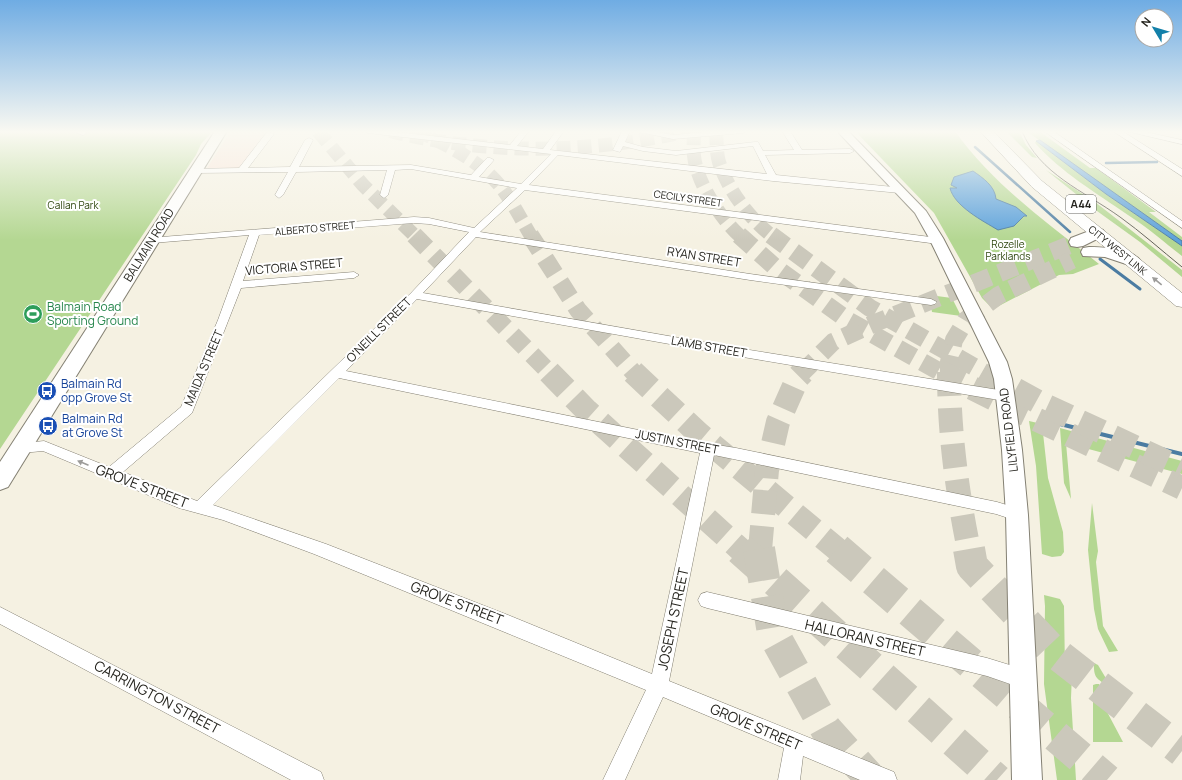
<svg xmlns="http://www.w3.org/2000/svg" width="1182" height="780" font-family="Manrope,sans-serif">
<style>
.commercial{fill:#f9e2d6}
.green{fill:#b4d792}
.water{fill:#5ba1db;stroke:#4b7ca2}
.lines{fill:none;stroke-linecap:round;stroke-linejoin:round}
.stream-far2{stroke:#4b7ca2;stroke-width:2.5}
.stream-far1{stroke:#4b7ca2;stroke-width:3}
.stream{stroke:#4b7ca2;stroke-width:4}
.motorway-tunnel-far3{stroke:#cbc8bb;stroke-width:14;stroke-dasharray:14 7;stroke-linecap:butt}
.motorway-tunnel-far2{stroke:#cbc8bb;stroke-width:18;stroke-dasharray:18 10;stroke-linecap:butt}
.motorway-tunnel-far1{stroke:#cbc8bb;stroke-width:24;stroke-dasharray:24 12;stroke-linecap:butt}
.motorway-tunnel{stroke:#cbc8bb;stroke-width:32;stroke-dasharray:32 16;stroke-linecap:butt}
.minor-casing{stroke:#848073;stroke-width:1}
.secondary-casing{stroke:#848073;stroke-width:2}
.primary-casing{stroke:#848073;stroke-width:2}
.trunk-casing{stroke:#848073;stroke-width:1}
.motorway-casing{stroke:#848073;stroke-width:2}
.minor{fill:#fff;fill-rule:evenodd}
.secondary{fill:#fff;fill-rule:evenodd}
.primary{fill:#fff;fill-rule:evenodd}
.trunk{fill:#fff;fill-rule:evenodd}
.motorway{fill:#fff;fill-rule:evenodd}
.tram{stroke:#646259;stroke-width:1}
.oneway{fill:#9d9c9a}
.labels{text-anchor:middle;stroke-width:4;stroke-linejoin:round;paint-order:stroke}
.far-street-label{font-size:10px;fill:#25241e;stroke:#fff}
.far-park-label{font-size:10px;fill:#2d450d;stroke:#fff}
.shield{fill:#fff;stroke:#666662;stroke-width:1}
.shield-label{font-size:11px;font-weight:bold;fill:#25241e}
.street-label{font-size:12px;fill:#25241e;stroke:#fff}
.leisure-label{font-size:12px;fill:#27864d;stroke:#fff;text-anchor:start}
.transit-label{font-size:12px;fill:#164399;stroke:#fff;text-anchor:start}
.near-street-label{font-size:14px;fill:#25241e;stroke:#fff}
</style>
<rect width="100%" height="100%" fill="#f5f1e2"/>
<!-- commercial -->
<path class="commercial" d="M231 131 268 133 240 168H207Z"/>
<!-- green -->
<g class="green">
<path d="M2 131H213L201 144 196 155 0 449V132Z"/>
<path d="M855 131H955C993 185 1048 223 1099 264L1073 274 1059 275 993 309 982 298 934 213Z"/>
<path d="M1006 131H1019L1026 145 1037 158 1032 157Z"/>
<path d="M1029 131H1039L1090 168H1096L1156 212H1149L1182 237V241L1029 133Z"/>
<path d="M1036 141 1106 194 1182 246V256C1164 242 1147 227 1128 215 1095 192 1062 173 1035 143Z"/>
<path d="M1046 170 1095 202 1182 270V277L1140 242 1097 211Z"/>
<path d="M929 295 952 298 961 316 932 312Z"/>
<path d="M1029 421 1042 424 1048 478 1063 532 1064 552 1061 556 1052 557 1042 554 1036 466Z"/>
<path d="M1060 428 1182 461V474L1066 443 1071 499 1064 483Z"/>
<path d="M1092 503 1098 551 1096 562 1103 626 1118 651 1109 652 1098 629 1094 609 1088 550Z"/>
<path d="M1044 595 1060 599 1064 606 1065 671 1072 674 1071 698 1076 780H1057L1044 684 1045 606Z"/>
<path d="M1094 663 1098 665 1113 690H1109C1101 677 1093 683 1094 663Z"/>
<path d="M1096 684H1099L1103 691H1096L1123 742H1093V685Z"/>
</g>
<!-- water -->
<g class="water">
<path d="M1040 140 1182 241V246L1106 194 1036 141Z"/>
<path d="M973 171C983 178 995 186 996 199L1016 207 1027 216H1024L1014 226 998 230C983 221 954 206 950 188H957L951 185 954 177Z"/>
</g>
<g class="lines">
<!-- stream-far2 -->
<g class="stream-far2">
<path d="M975 147 1070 232"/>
<path d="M1106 163 1157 162"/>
</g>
<!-- stream-far1 -->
<path class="stream-far1" d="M1100 259 1140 289"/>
<!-- stream -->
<path class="stream" d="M1060 424 1182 454"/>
<!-- motorway-tunnel-far3 -->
<g class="motorway-tunnel-far3">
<path d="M318 131 363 185 415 236"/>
<path d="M390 131C488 155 589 154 687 131"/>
<path d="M418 131C449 146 483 162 504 191 514 205 522 221 531 236"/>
<path d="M694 131C694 139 693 148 694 156 697 183 721 219 740 236"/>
<path d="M716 131C717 141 716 152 719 162 728 190 749 218 772 236"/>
</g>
<!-- motorway-tunnel-far2 -->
<g class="motorway-tunnel-far2">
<path d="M414 235 550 373"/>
<path d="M530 235 578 310 634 373"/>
<path d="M739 235 776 268 849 321 942 373"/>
<path d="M771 235 870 308 985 373"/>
<path d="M802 373 833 342 875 323 1077 242"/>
<path d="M949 373V362L954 340 966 320 999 295 1072 260"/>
</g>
<!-- motorway-tunnel-far1 -->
<g class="motorway-tunnel-far1">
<path d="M549 372 587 411 741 550"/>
<path d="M633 372 698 433 838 550"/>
<path d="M940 372 1008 406 1182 488"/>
<path d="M949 372C949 432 957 491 969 550"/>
<path d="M984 372 1040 403 1182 469"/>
<path d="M760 550 767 470 778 422 798 377 803 372"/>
</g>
<!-- motorway-tunnel -->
<g class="motorway-tunnel">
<path d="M740 549 997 780"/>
<path d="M759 549 773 633 826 729 872 780"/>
<path d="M837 549 1107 780"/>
<path d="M969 549 972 566 1053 651 1182 751"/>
</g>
<defs>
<g id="minor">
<path d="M73 131H85L87 133 83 135Z"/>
<path d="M364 131H388L510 145 521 131H529L517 146 543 149 556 131H564L550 150 767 174 753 146 676 155 643 151 623 146 620 152 613 150 622 131H630L625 142 643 147 676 151 755 142H758L763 151 794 150 782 131H790L802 150 850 149 854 151 850 153 765 155 776 175 903 188V192L900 193 773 181 558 155 529 185 938 238 943 241 938 244 525 190 480 232 750 274 931 299 937 302 935 304 931 305 750 280 476 237 423 293 737 348 1005 391 1010 393 1012 396 1010 399 1005 401 737 356 417 299 346 371 698 442 736 448 997 502 1023 510 1025 515 1023 520 1017 521 996 514 714 455 669 681 894 772 897 780H860L803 756 800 780H778L784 748 663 697 625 780H603L646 690 314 554 223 520 179 508 43 451 21 453 16 452 14 448 16 444 44 441 109 467 181 407 218 320 249 235 152 243 147 240 149 238 414 217 429 218 474 228 517 188 411 169 395 170 388 195 384 198 380 195 387 170 296 172 283 195 279 198 275 195 288 172 196 173H193V169L239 168 267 132H270L274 134 248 168 290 167 305 140 309 138 313 140 299 167 411 165 471 175 487 158H490L494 160 479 177 521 184 551 154 368 133ZM414 223 429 224 469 232 411 293 197 501 123 472 192 413 241 288 354 278 359 275 354 272 243 281 259 235ZM339 378 700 453 652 674 508 615 326 544 213 505Z"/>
<path d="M635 131H652L673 135 716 131H747L743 133 673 139Z"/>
<path d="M1044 131H1053L1182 221V228Z"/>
<path d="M1113 131H1122L1182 169V176Z"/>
<path d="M1126 131H1141L1182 140V144Z"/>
<path d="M707 592 987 658 1029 671 1032 678 1029 685 1022 688 987 676 707 608 701 606 698 600 701 594Z"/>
<path d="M0 607 321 772 324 780H291L0 624Z"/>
</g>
<path id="secondary" d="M837 131H848L926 211 943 238 1007 362 1012 379 1022 450 1028 515 1042 780H1012L1006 515 1002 450 994 379 989 362 929 238 915 213Z"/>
<path id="primary" d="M215 131H227L8 487 0 490V462Z"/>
<path id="trunk" d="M980 131H993L1042 181 1182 293V307L1176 306 1032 187Z"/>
<g id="motorway">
<path d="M1097 228 1103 230 1105 233 1103 236 1083 246 1077 247 1071 246 1069 242 1071 238Z"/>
<path d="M1089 247C1103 247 1132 249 1141 261L1138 265 1132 266 1105 257 1083 256 1081 252 1083 248Z"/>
</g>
</defs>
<!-- minor casing -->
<use href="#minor" class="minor-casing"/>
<!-- secondary casing -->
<use href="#secondary" class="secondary-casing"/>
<!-- primary casing -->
<use href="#primary" class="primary-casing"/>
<!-- trunk casing -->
<use href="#trunk" class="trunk-casing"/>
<!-- motorway casing -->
<use href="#motorway" class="motorway-casing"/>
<!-- minor -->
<use href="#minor" class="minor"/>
<!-- secondary -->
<use href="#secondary" class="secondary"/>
<!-- primary -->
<use href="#primary" class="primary"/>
<!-- trunk -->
<use href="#trunk" class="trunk"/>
<!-- motorway -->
<use href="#motorway" class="motorway"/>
<!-- tram -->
<path class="tram" d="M1022 131C1039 174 1084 191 1120 217 1141 232 1161 250 1182 267"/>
</g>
<!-- one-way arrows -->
<defs><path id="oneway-solid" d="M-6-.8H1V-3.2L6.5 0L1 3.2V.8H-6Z"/></defs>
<g class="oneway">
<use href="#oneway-solid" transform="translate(1157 281) rotate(-141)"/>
<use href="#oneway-solid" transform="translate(83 463) rotate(-157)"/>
</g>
<!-- sky -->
<linearGradient id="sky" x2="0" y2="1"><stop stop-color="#6face3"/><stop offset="0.55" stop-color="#faf9f2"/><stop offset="1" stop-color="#faf9f2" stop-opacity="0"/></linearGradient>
<rect width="1182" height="240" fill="url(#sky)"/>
<!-- icons -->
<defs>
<symbol id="stadium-disc" viewBox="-11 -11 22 22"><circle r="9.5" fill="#2e9e5b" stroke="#fff"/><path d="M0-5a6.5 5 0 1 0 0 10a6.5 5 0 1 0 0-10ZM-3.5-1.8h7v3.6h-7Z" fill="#fff"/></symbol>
<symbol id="bus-disc" viewBox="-11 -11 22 22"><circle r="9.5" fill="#1a4fb4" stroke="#fff"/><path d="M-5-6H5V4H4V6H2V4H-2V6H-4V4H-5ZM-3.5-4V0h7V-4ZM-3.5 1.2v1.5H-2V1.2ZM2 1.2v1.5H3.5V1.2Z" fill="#fff"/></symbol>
</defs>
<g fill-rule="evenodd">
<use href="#stadium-disc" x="22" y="303" width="22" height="22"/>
<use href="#bus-disc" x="36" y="380" width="22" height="22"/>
<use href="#bus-disc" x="37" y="415" width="22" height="22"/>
</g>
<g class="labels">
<!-- far-street labels -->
<g class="far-street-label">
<text transform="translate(688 198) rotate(8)" y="4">CECILY STREET</text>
<text transform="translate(315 228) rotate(-5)" y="4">ALBERTO STREET</text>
<text transform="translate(1118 250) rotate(39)" y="4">CITY WEST LINK</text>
</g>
<!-- far-park labels -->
<g class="far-park-label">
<text x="73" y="209">Callan Park</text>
<text x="1008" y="248">Rozelle<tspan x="1008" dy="12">Parklands</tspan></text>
</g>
<!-- shield labels -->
<rect class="shield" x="1066" y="195" width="30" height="18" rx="3"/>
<g class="shield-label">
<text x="1081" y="208">A44</text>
</g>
<!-- street labels -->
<g class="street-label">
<text transform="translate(149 245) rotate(-58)" y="4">BALMAIN ROAD</text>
<text transform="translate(704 257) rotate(9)" y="4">RYAN STREET</text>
<text transform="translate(294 267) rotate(-5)" y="4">VICTORIA STREET</text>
<text transform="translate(379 330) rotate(-45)" y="4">O'NEILL STREET</text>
<text transform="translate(709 347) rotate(10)" y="4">LAMB STREET</text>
<text transform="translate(204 368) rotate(-67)" y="4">MAIDA STREET</text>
<text transform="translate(1009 430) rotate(-97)" y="4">LILYFIELD ROAD</text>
<text transform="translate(677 442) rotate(11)" y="4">JUSTIN STREET</text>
</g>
<!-- leisure labels -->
<g class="leisure-label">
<text x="47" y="311">Balmain Road<tspan x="47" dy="14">Sporting Ground</tspan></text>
</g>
<!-- transit labels -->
<g class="transit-label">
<text x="61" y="388">Balmain Rd<tspan x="61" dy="14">opp Grove St</tspan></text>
<text x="62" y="423">Balmain Rd<tspan x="62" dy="14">at Grove St</tspan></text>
</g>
<!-- near-street labels -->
<g class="near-street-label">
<text transform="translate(142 486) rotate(21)" y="5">GROVE STREET</text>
<text transform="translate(457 603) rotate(21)" y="5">GROVE STREET</text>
<text transform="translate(673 619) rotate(-78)" y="5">JOSEPH STREET</text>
<text transform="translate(865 638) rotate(13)" y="5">HALLORAN STREET</text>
<text transform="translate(157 697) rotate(28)" y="5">CARRINGTON STREET</text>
<text transform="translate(756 727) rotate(23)" y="5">GROVE STREET</text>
</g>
</g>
<!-- north arrow -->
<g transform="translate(1154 28) rotate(308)"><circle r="19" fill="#ffffff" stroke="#a8a7a5"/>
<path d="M0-3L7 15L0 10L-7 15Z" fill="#1380a9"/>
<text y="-6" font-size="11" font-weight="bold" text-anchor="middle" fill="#25241e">N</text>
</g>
</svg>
